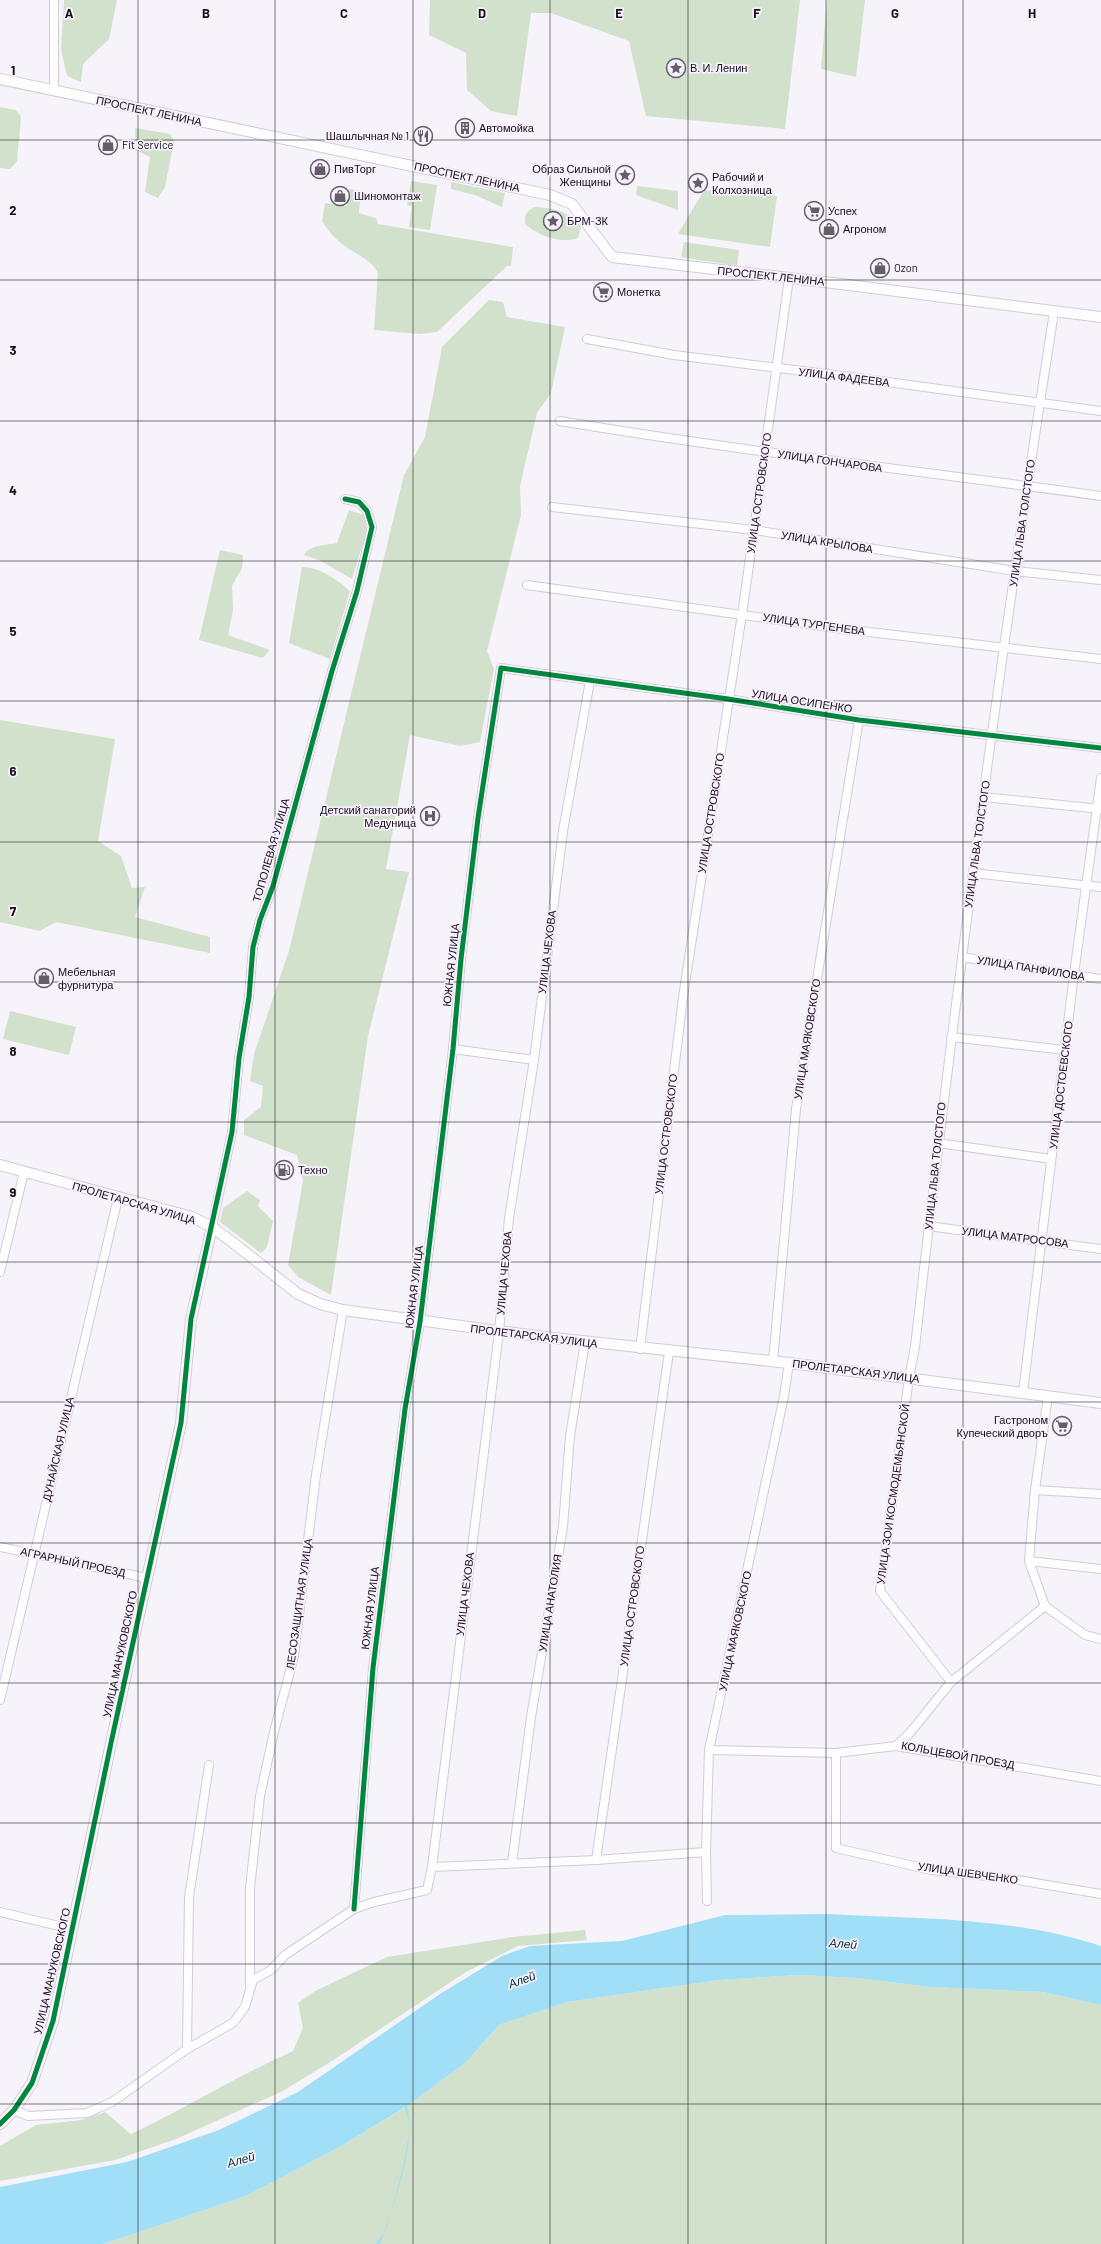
<svg xmlns="http://www.w3.org/2000/svg" width="1101" height="2244" font-family="Barlow,sans-serif">
<style>
.green{fill:#d2e1cb}
.water{fill:#a0dff5}
.lines{fill:none;stroke-linecap:round;stroke-linejoin:round}
.minor-casing{stroke:#d2ccd6;stroke-width:10}
.tertiary-casing{stroke:#d2ccd6;stroke-width:12}
.minor{stroke:#fefdfe;stroke-width:8}
.tertiary{stroke:#fefdfe;stroke-width:10}
.cycleway-casing{stroke:#f8f0fd;stroke-width:8}
.cycleway{stroke:#00873e;stroke-width:5}
.grid{fill:none;stroke:#140e18;stroke-width:1;stroke-opacity:0.55}
.labels{text-anchor:middle;stroke-width:3.5;stroke-linejoin:round;paint-order:stroke}
.poi-label{font-size:11px;fill:#140e18;stroke:#f8f0fd;text-anchor:start}
.street-label{font-size:11px;fill:#140e18;stroke:#f8f0fd}
.water-label{font-size:12px;font-style:italic;fill:#04313d;stroke:#f8f0fd}
.grid-label{font-size:13px;text-anchor:middle;font-weight:bold;fill:#140e18;stroke:#f8f0fd;stroke-width:3.5;stroke-linejoin:round;paint-order:stroke}
</style>
<rect width="100%" height="100%" fill="#f7f3fa"/>
<!-- green -->
<g class="green">
<path d="M64 0H117L109 39 83 64 81 82 67 76 61 49Z"/>
<path d="M430 0H800L785 129 646 116 629 41 551 13H531L517 116 491 111 467 90 466 53 429 35Z"/>
<path d="M827 0H865L856 77 821 69Z"/>
<path d="M0 107 16 110 21 117 17 161 10 169 0 168Z"/>
<path d="M135 128 170 134 174 141 165 187 158 198 145 192 150 157 136 150Z"/>
<path d="M411 181 437 185 430 230 409 227 412 206 407 205Z"/>
<path d="M451 182 505 193 502 207 475 195 451 189Z"/>
<path d="M637 186 678 191V210L636 195Z"/>
<path d="M349 189 361 191 359 213 376 218 378 224 513 247 511 266H507L437 332 419 334 374 330 378 273C372 260 357 255 346 247 336 240 328 231 322 221L325 203 347 206Z"/>
<path d="M704 190 777 196 770 247 678 234Z"/>
<path d="M534 207C553 208 569 211 581 227L578 238C561 244 538 236 525 224 524 215 527 211 534 207Z"/>
<path d="M684 242 739 250 737 266 681 257Z"/>
<path d="M489 300 503 302 507 317 565 327 551 393 537 413 520 486 521 515 487 651 494 669 480 742 460 746 410 735 386 869 409 872 368 1036 331 1295 298 1277 288 1265 303 1181 297 1155 244 1135V1120L261 1107 263 1086 250 1081 254 1054 289 951 404 475 425 437 442 347Z"/>
<path d="M349 510 364 515 367 530 352 579 321 561 304 555C309 545 327 545 337 543Z"/>
<path d="M220 550 243 555 242 568 232 586 233 610 228 635 270 650 263 658 199 640Z"/>
<path d="M302 567C320 567 336 579 350 591L330 659 289 643Z"/>
<path d="M0 720 115 739 98 841 121 856 132 888 145 887 135 917 210 937V953L56 922 40 931 0 922Z"/>
<path d="M10 1011 76 1027 69 1055 3 1039Z"/>
<path d="M247 1191 260 1200 258 1206 273 1221 267 1247 261 1253 220 1222 223 1208Z"/>
<path d="M585 1930 587 1940 518 1946 466 1972 335 2059 283 2091 176 2139 115 2160 0 2181V2146L36 2125 81 2120 105 2112 131 2134C186 2108 237 2076 293 2051L303 2028 298 2003 315 1991 387 1957 513 1937Z"/>
<path d="M800 1975 857 1978 930 1987 1043 1992 1101 2005V2244H103L246 2196 343 2145 407 2106 465 2063 499 2025 567 2002 719 1980Z"/>
</g>
<!-- water -->
<path class="water" d="M829 1914C920 1919 1014 1917 1101 1946V2005L1043 1992 930 1987 857 1978 800 1975 719 1980 567 2002 499 2025 465 2063 407 2106C416 2152 394 2200 380 2244H376L386 2229 403 2168 410 2128 405 2107 343 2145 246 2196 103 2244H0V2187L127 2162 219 2130 298 2092 440 1994 502 1956 530 1946 622 1941 725 1915Z"/>
<g class="lines">
<defs>
<g id="minor">
<path d="M54 0V90"/>
<path d="M587 339 674 355 851 377 1101 411"/>
<path d="M560 421C740 451 920 471 1101 496"/>
<path d="M552 507 754 530 1015 571 1101 580"/>
<path d="M527 585 843 629 1101 659"/>
<path d="M983 797 1101 809"/>
<path d="M973 873 1101 887"/>
<path d="M962 957 1101 979"/>
<path d="M951 1037 1065 1050"/>
<path d="M453 1049 534 1060"/>
<path d="M938 1143 1051 1159"/>
<path d="M928 1226 1101 1249"/>
<path d="M212 1227 232 1132 239 1058 249 997 253 947 260 920 273 886 332 671 357 591 372 527 367 511 359 502 345 499"/>
<path d="M0 1272 24 1172"/>
<path d="M640 1349 683 997 743 608 789 278"/>
<path d="M773 1361 796 1109 859 720"/>
<path d="M1023 1392 1074 974 1101 778"/>
<path d="M1048 1396 1035 1490 1029 1561 1045 1606 1085 1635 1101 1639"/>
<path d="M1035 1490 1101 1494"/>
<path d="M0 1547 147 1578"/>
<path d="M1029 1561 1101 1569"/>
<path d="M951 1682 880 1591 909 1378 915 1347C954 1001 1000 656 1054 312"/>
<path d="M0 1700 118 1198"/>
<path d="M896 1746 909 1734 951 1682 1045 1606"/>
<path d="M709 1750 836 1753"/>
<path d="M1101 1781 896 1746 836 1753V1848L931 1870 1006 1878 1101 1894"/>
<path d="M596 1860 669 1352"/>
<path d="M512 1863 531 1717 563 1527 570 1436 585 1342"/>
<path d="M432 1867 596 1860 706 1852"/>
<path d="M707 1901 706 1852 709 1750 784 1396 789 1363"/>
<path d="M354 1909 373 1668 405 1409 420 1322 453 1049 461 959 478 818 501 668 728 699 859 720 1101 748"/>
<path d="M0 1912 72 1929"/>
<path d="M250 1985V1888L260 1796 274 1732 294 1656 316 1475 343 1310"/>
<path d="M187 2049 189 1897 209 1765"/>
<path d="M14 2110 28 2116 87 2113 112 2102 187 2049 233 2023 245 2007 253 1980 271 1970 285 1955 354 1909 374 1902 427 1890 432 1867 499 1332 509 1218 534 1060 563 831 590 681"/>
</g>
<g id="tertiary">
<path d="M0 79 550 195 572 204 612 257 841 284 1101 317"/>
<path d="M0 1165 192 1217 212 1227 231 1241 298 1294 320 1304 343 1310 544 1337 789 1363 1101 1403"/>
<path d="M0 2124 14 2110 32 2083 53 2021 111 1743 181 1423 191 1319 212 1227"/>
</g>
</defs>
<!-- minor casing -->
<use href="#minor" class="minor-casing"/>
<!-- tertiary casing -->
<use href="#tertiary" class="tertiary-casing"/>
<!-- minor -->
<use href="#minor" class="minor"/>
<!-- tertiary -->
<use href="#tertiary" class="tertiary"/>
<defs>
<g id="cycleway">
<path d="M354 1909 373 1668 405 1409 420 1322 453 1049 461 959 478 818 501 668 728 699 859 720 1101 748"/>
<path d="M0 2124 14 2110 32 2083 53 2021 111 1743 181 1423 191 1319 232 1132 239 1058 249 997 253 947 260 920 273 886 332 671 357 591 372 527 367 511 359 502 345 499"/>
</g>
</defs>
<!-- cycleway casing -->
<use href="#cycleway" class="cycleway-casing"/>
<!-- cycleway -->
<use href="#cycleway" class="cycleway"/>
</g>
<!-- grid -->
<path class="grid" d="M138 0V2244M275 0V2244M413 0V2244M550 0V2244M688 0V2244M826 0V2244M963 0V2244M0 140H1101M0 280H1101M0 421H1101M0 561H1101M0 701H1101M0 842H1101M0 982H1101M0 1122H1101M0 1262H1101M0 1402H1101M0 1543H1101M0 1683H1101M0 1823H1101M0 1964H1101M0 2104H1101"/>
<!-- icons -->
<defs>
<symbol id="sight-ring" viewBox="-11 -11 22 22"><circle r="9.5" fill="#f8f0fd" stroke="#635e67" stroke-width="1.5"/><path d="M0-6L1.8-2.2L6-1.7L2.9 1.2L3.7 5.4L0 3.3L-3.7 5.4L-2.9 1.2L-6-1.7L-1.8-2.2Z" fill="#635e67"/></symbol>
<symbol id="building-ring" viewBox="-11 -11 22 22"><circle r="9.5" fill="#f8f0fd" stroke="#635e67" stroke-width="1.5"/><path d="M-4-6H4V6H1V3H-1V6H-4ZM-2.5-4.3h1.7v1.8h-1.7ZM.8-4.3h1.7v1.8H.8ZM-2.5-1h1.7V.8h-1.7ZM.8-1h1.7V.8H.8Z" fill="#635e67"/></symbol>
<symbol id="restaurant-ring" viewBox="-11 -11 22 22"><circle r="9.5" fill="#f8f0fd" stroke="#635e67" stroke-width="1.5"/><path d="M-5-6h1v4h1v-4h1v4h1v-4h1v5L-1.5 .5V6h-2V.5L-5-1ZM5-6V6H3V1.5H1.5Q1.5-4 5-6Z" fill="#635e67"/></symbol>
<symbol id="shop-ring" viewBox="-11 -11 22 22"><circle r="9.5" fill="#f8f0fd" stroke="#635e67" stroke-width="1.5"/><path d="M-5-2.5h2.3a2.7 3.5 0 0 1 5.4 0H5L5.5 6h-11ZM-1.5-2.5h3a1.5 2.3 0 0 0-3 0Z" fill="#635e67"/></symbol>
<symbol id="supermarket-ring" viewBox="-11 -11 22 22"><circle r="9.5" fill="#f8f0fd" stroke="#635e67" stroke-width="1.5"/><path d="M-6-5.5h2.5l.6 2H6L4.5 2H-2.5L-4.4-4H-6ZM-1.5 3.2a1.3 1.3 0 1 0 .1 0ZM3 3.2a1.3 1.3 0 1 0 .1 0Z" fill="#635e67"/></symbol>
<symbol id="hospital-ring" viewBox="-11 -11 22 22"><circle r="9.5" fill="#f8f0fd" stroke="#635e67" stroke-width="1.5"/><path d="M-5-5h3v3.5h4V-5h3V5h-3V1.5h-4V5h-3Z" fill="#635e67"/></symbol>
<symbol id="fuel-ring" viewBox="-11 -11 22 22"><circle r="9.5" fill="#f8f0fd" stroke="#635e67" stroke-width="1.5"/><path d="M-5.5-6h7V0h2V4h1.3V-2.5L3-4.5l.8-.8L6-3V5H2.5V1h-1V6h-7ZM-4.2-4.7v3.2H.2V-4.7Z" fill="#635e67"/></symbol>
</defs>
<g fill-rule="evenodd">
<use href="#sight-ring" x="665" y="57" width="22" height="22"/>
<use href="#building-ring" x="454" y="117" width="22" height="22"/>
<use href="#restaurant-ring" x="412" y="125" width="22" height="22"/>
<use href="#shop-ring" x="97" y="134" width="22" height="22"/>
<use href="#shop-ring" x="309" y="158" width="22" height="22"/>
<use href="#sight-ring" x="614" y="164" width="22" height="22"/>
<use href="#sight-ring" x="687" y="172" width="22" height="22"/>
<use href="#shop-ring" x="329" y="185" width="22" height="22"/>
<use href="#supermarket-ring" x="803" y="200" width="22" height="22"/>
<use href="#sight-ring" x="542" y="210" width="22" height="22"/>
<use href="#shop-ring" x="818" y="218" width="22" height="22"/>
<use href="#shop-ring" x="869" y="257" width="22" height="22"/>
<use href="#supermarket-ring" x="592" y="281" width="22" height="22"/>
<use href="#hospital-ring" x="419" y="805" width="22" height="22"/>
<use href="#shop-ring" x="33" y="967" width="22" height="22"/>
<use href="#fuel-ring" x="273" y="1159" width="22" height="22"/>
<use href="#supermarket-ring" x="1051" y="1415" width="22" height="22"/>
</g>
<g class="labels">
<!-- poi labels -->
<g class="poi-label">
<text x="690" y="72">В. И. Ленин</text>
<text x="479" y="132">Автомойка</text>
<text x="409" y="140" text-anchor="end">Шашлычная № 1</text>
<text x="122" y="149">Fit Service</text>
<text x="334" y="173">ПивТорг</text>
<text x="611" y="173" text-anchor="end">Образ Сильной<tspan x="611" dy="13">Женщины</tspan></text>
<text x="712" y="181">Рабочий и<tspan x="712" dy="13">Колхозница</tspan></text>
<text x="354" y="200">Шиномонтаж</text>
<text x="828" y="215">Успех</text>
<text x="567" y="225">БРМ-ЗК</text>
<text x="843" y="233">Агроном</text>
<text x="894" y="272">Ozon</text>
<text x="617" y="296">Монетка</text>
<text x="416" y="814" text-anchor="end">Детский санаторий<tspan x="416" dy="13">Медуница</tspan></text>
<text x="58" y="976">Мебельная<tspan x="58" dy="13">фурнитура</tspan></text>
<text x="298" y="1174">Техно</text>
<text x="1048" y="1424" text-anchor="end">Гастроном<tspan x="1048" dy="13">Купеческий дворъ</tspan></text>
</g>
<!-- street labels -->
<g class="street-label">
<text transform="translate(149 111) rotate(12)" y="4">ПРОСПЕКТ ЛЕНИНА</text>
<text transform="translate(467 177) rotate(12)" y="4">ПРОСПЕКТ ЛЕНИНА</text>
<text transform="translate(771 276) rotate(6)" y="4">ПРОСПЕКТ ЛЕНИНА</text>
<text transform="translate(844 377) rotate(7)" y="4">УЛИЦА ФАДЕЕВА</text>
<text transform="translate(830 461) rotate(8)" y="4">УЛИЦА ГОНЧАРОВА</text>
<text transform="translate(759 493) rotate(-82)" y="4">УЛИЦА ОСТРОВСКОГО</text>
<text transform="translate(1022 523) rotate(-82)" y="4">УЛИЦА ЛЬВА ТОЛСТОГО</text>
<text transform="translate(827 542) rotate(9)" y="4">УЛИЦА КРЫЛОВА</text>
<text transform="translate(814 624) rotate(8)" y="4">УЛИЦА ТУРГЕНЕВА</text>
<text transform="translate(802 701) rotate(9)" y="4">УЛИЦА ОСИПЕНКО</text>
<text transform="translate(711 813) rotate(-81)" y="4">УЛИЦА ОСТРОВСКОГО</text>
<text transform="translate(977 844) rotate(-82)" y="4">УЛИЦА ЛЬВА ТОЛСТОГО</text>
<text transform="translate(271 850) rotate(-74)" y="4">ТОПОЛЕВАЯ УЛИЦА</text>
<text transform="translate(547 952) rotate(-83)" y="4">УЛИЦА ЧЕХОВА</text>
<text transform="translate(451 965) rotate(-84)" y="4">ЮЖНАЯ УЛИЦА</text>
<text transform="translate(1031 968) rotate(9)" y="4">УЛИЦА ПАНФИЛОВА</text>
<text transform="translate(807 1039) rotate(-81)" y="4">УЛИЦА МАЯКОВСКОГО</text>
<text transform="translate(1061 1085) rotate(-83)" y="4">УЛИЦА ДОСТОЕВСКОГО</text>
<text transform="translate(666 1134) rotate(-83)" y="4">УЛИЦА ОСТРОВСКОГО</text>
<text transform="translate(935 1166) rotate(-84)" y="4">УЛИЦА ЛЬВА ТОЛСТОГО</text>
<text transform="translate(134 1203) rotate(16)" y="4">ПРОЛЕТАРСКАЯ УЛИЦА</text>
<text transform="translate(1015 1237) rotate(7)" y="4">УЛИЦА МАТРОСОВА</text>
<text transform="translate(504 1273) rotate(-85)" y="4">УЛИЦА ЧЕХОВА</text>
<text transform="translate(414 1287) rotate(-83)" y="4">ЮЖНАЯ УЛИЦА</text>
<text transform="translate(534 1336) rotate(7)" y="4">ПРОЛЕТАРСКАЯ УЛИЦА</text>
<text transform="translate(856 1371) rotate(7)" y="4">ПРОЛЕТАРСКАЯ УЛИЦА</text>
<text transform="translate(58 1449) rotate(-77)" y="4">ДУНАЙСКАЯ УЛИЦА</text>
<text transform="translate(893 1494) rotate(-82)" y="4">УЛИЦА ЗОИ КОСМОДЕМЬЯНСКОЙ</text>
<text transform="translate(73 1562) rotate(12)" y="4">АГРАРНЫЙ ПРОЕЗД</text>
<text transform="translate(465 1594) rotate(-83)" y="4">УЛИЦА ЧЕХОВА</text>
<text transform="translate(550 1603) rotate(-81)" y="4">УЛИЦА АНАТОЛИЯ</text>
<text transform="translate(299 1604) rotate(-82)" y="4">ЛЕСОЗАЩИТНАЯ УЛИЦА</text>
<text transform="translate(632 1606) rotate(-82)" y="4">УЛИЦА ОСТРОВСКОГО</text>
<text transform="translate(370 1608) rotate(-83)" y="4">ЮЖНАЯ УЛИЦА</text>
<text transform="translate(735 1631) rotate(-78)" y="4">УЛИЦА МАЯКОВСКОГО</text>
<text transform="translate(120 1654) rotate(-78)" y="4">УЛИЦА МАНУКОВСКОГО</text>
<text transform="translate(958 1755) rotate(10)" y="4">КОЛЬЦЕВОЙ ПРОЕЗД</text>
<text transform="translate(968 1873) rotate(8)" y="4">УЛИЦА ШЕВЧЕНКО</text>
<text transform="translate(52 1971) rotate(-77)" y="4">УЛИЦА МАНУКОВСКОГО</text>
</g>
<!-- water labels -->
<g class="water-label">
<text transform="translate(843 1944) rotate(4)" y="4">Алей</text>
<text transform="translate(522 1980) rotate(-20)" y="4">Алей</text>
<text transform="translate(241 2160) rotate(-16)" y="4">Алей</text>
</g>
</g>
<g class="grid-label">
<text x="69" y="18">A</text>
<text x="206" y="18">B</text>
<text x="344" y="18">C</text>
<text x="482" y="18">D</text>
<text x="619" y="18">E</text>
<text x="757" y="18">F</text>
<text x="895" y="18">G</text>
<text x="1032" y="18">H</text>
<text x="13" y="75">1</text>
<text x="13" y="215">2</text>
<text x="13" y="355">3</text>
<text x="13" y="495">4</text>
<text x="13" y="636">5</text>
<text x="13" y="776">6</text>
<text x="13" y="916">7</text>
<text x="13" y="1056">8</text>
<text x="13" y="1197">9</text>
</g>
</svg>
